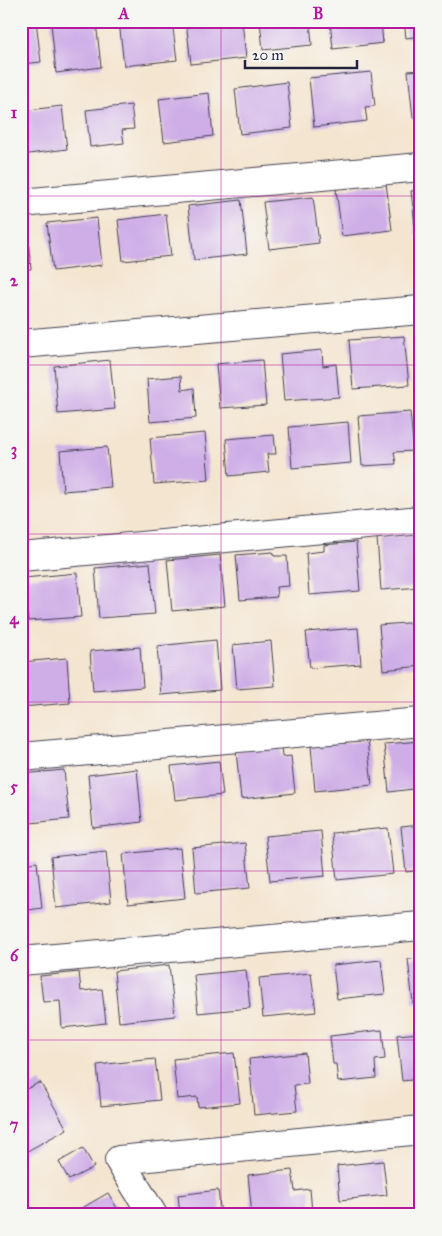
<svg xmlns="http://www.w3.org/2000/svg" width="442" height="1236" font-family="'IM FELL Great Primer',serif">
<style>
.building{fill:#cfaee7}
.lines{fill:none;stroke-linecap:round;stroke-linejoin:round}
.minor-casing{stroke:#423f51;stroke-width:30}
.minor{stroke:#fff;stroke-width:28}
.grid{fill:none;stroke:#b5179e;stroke-width:1;stroke-opacity:0.55}
.neatline{fill:none;stroke:#b5179e;stroke-width:2}
.grid-label{font-size:16px;text-anchor:middle;font-weight:bold;fill:#b5179e}
</style>
<rect width="100%" height="100%" fill="#f6f6f2"/>
<filter id="ink" filterUnits="userSpaceOnUse"><feTurbulence type="fractalNoise" baseFrequency=".02" numOctaves="2"/><feDisplacementMap in="SourceGraphic" scale="10" xChannelSelector="R" yChannelSelector="G"/><feConvolveMatrix kernelMatrix="1 2 1 2 8 2 1 2 1" color-interpolation-filters="sRGB"/></filter>
<filter id="wash" filterUnits="userSpaceOnUse"><feTurbulence type="fractalNoise" baseFrequency=".0096" numOctaves="4" result="noise"/><feDisplacementMap in="SourceGraphic" scale="20" xChannelSelector="R" yChannelSelector="G"/><feGaussianBlur stdDeviation="1.12" result="paint"/><feColorMatrix in="noise" values="0 0 0 0 0 0 0 0 0 0 0 0 0 0 0 0 0 1.4 0 .05"/><feComposite in="paint" operator="in"/></filter>
<g filter="url(#wash)">
<rect width="100%" height="100%" fill="#f4e5d0"/>
<g id="blocks">
<!-- building -->
<g class="building">
<path d="M21 21H36L41 62 21 64Z"/>
<path d="M68 21H96L101 67 56 73 51 23Z"/>
<path d="M119 21H148V23L172 21 177 60 124 66Z"/>
<path d="M186 21H242L246 58 191 64Z"/>
<path d="M260 21H310L312 45 263 50Z"/>
<path d="M330 21H381L383 43 333 49Z"/>
<path d="M404 21H421V36L406 38Z"/>
<path d="M421 70V117L413 118 408 71Z"/>
<path d="M371 72 375 106 365 107 367 121 314 127 309 78Z"/>
<path d="M287 82 292 128 240 134 235 89Z"/>
<path d="M209 93 213 136 164 142 159 99Z"/>
<path d="M131 105 134 129 122 130 124 143 90 147 86 110Z"/>
<path d="M62 106 67 149 21 155V111Z"/>
<path d="M386 183 392 230 342 236 336 189Z"/>
<path d="M421 190V234L416 235 411 191Z"/>
<path d="M313 197 319 243 269 249 263 202Z"/>
<path d="M241 200 247 254 194 260 188 206Z"/>
<path d="M166 214 171 256 123 261 118 220Z"/>
<path d="M97 218 102 265 53 271 47 223Z"/>
<path d="M21 226H27L31 269 21 270Z"/>
<path d="M404 336 409 385 353 389 349 340Z"/>
<path d="M322 350 323 366 336 364 339 397 284 401 280 354Z"/>
<path d="M110 360 115 409 58 414 54 366Z"/>
<path d="M262 360 266 405 220 408 216 364Z"/>
<path d="M181 376 182 390 194 388 196 418 150 422 147 379Z"/>
<path d="M410 412 414 451 394 452 396 464 362 466 358 416Z"/>
<path d="M348 422 351 463 292 468 289 427Z"/>
<path d="M205 433 209 480 154 484 150 438Z"/>
<path d="M274 435 276 454H267L269 472 229 476 226 439Z"/>
<path d="M107 447 111 487 63 491 60 451Z"/>
<path d="M420 534 421 587 381 590 377 538Z"/>
<path d="M356 542 360 591 309 595 306 553 324 551V545Z"/>
<path d="M273 552 274 556H287L289 586 276 587 277 597 240 600 236 555Z"/>
<path d="M220 555 225 606 172 611 167 560Z"/>
<path d="M150 563 155 614 99 618 95 568Z"/>
<path d="M77 573 81 617 28 621 24 578Z"/>
<path d="M421 622V666L383 670 379 625Z"/>
<path d="M358 628 361 664 310 668 306 632Z"/>
<path d="M216 640 220 690 161 695 157 646Z"/>
<path d="M271 641 275 686 237 689 233 645Z"/>
<path d="M140 647 143 687 93 691 90 651Z"/>
<path d="M67 658 70 703 21 707V662Z"/>
<path d="M367 741 372 785 315 791 311 746Z"/>
<path d="M421 741V788L389 792 384 744Z"/>
<path d="M281 746 282 757 291 756 295 793 241 799 236 751Z"/>
<path d="M219 761 223 795 175 800 171 766Z"/>
<path d="M137 769 142 822 93 828 88 775Z"/>
<path d="M64 770 69 819 21 824V774Z"/>
<path d="M421 825V870L406 872 401 827Z"/>
<path d="M388 828 393 874 337 880 332 833Z"/>
<path d="M321 831 325 876 270 881 265 836Z"/>
<path d="M245 843 250 888 196 893 192 848Z"/>
<path d="M180 848 185 898 128 904 123 854Z"/>
<path d="M106 851 111 902 56 908 51 857Z"/>
<path d="M37 862 42 908 21 911V864Z"/>
<path d="M421 958V1002L413 1003 408 959Z"/>
<path d="M381 960 385 994 337 999 333 965Z"/>
<path d="M169 965 175 1016 119 1022 114 971Z"/>
<path d="M246 970 250 1008 198 1013 194 975Z"/>
<path d="M79 972 81 991 102 989 106 1023 62 1028 60 1001 43 1002 40 976Z"/>
<path d="M311 973 316 1012 263 1017 259 978Z"/>
<path d="M382 1030 385 1059 375 1060 376 1078 338 1082 336 1064H333L330 1036Z"/>
<path d="M421 1033V1079L402 1081 397 1035Z"/>
<path d="M234 1053 240 1103 198 1107 197 1097 177 1099 173 1059Z"/>
<path d="M305 1053 308 1084 294 1085 297 1111 254 1115 249 1059Z"/>
<path d="M155 1059 160 1100 101 1106 97 1065Z"/>
<path d="M40 1082 67 1129 22 1154 21 1092Z"/>
<path d="M421 1146V1174H419L417 1147Z"/>
<path d="M83 1148 94 1167 69 1180 59 1162Z"/>
<path d="M383 1161 387 1195 340 1200 337 1166Z"/>
<path d="M292 1170 295 1191 310 1189 312 1212 292 1215H252L248 1175Z"/>
<path d="M218 1190 221 1215H180L178 1195Z"/>
<path d="M108 1193 121 1215H70Z"/>
</g>
</g>
</g>
<g filter="url(#ink)">
<use href="#blocks" fill-opacity="0" stroke="#423f51" stroke-width="1"/>
<g class="lines">
<defs>
<g id="minor">
<path d="M21 203 421 167"/>
<path d="M21 344 421 310"/>
<path d="M21 557 421 520"/>
<path d="M21 757 421 722"/>
<path d="M21 961 421 926"/>
<path d="M153 1215 119 1160 421 1130"/>
</g>
</defs>
<!-- minor casing -->
<use href="#minor" class="minor-casing"/>
<!-- minor -->
<use href="#minor" class="minor"/>
</g>
</g>
<!-- grid -->
<path class="grid" d="M221 21V1215M21 196H421M21 365H421M21 534H421M21 702H421M21 871H421M21 1040H421"/>
<!-- margin -->
<rect width="442" height="1236" fill="none" stroke="#f6f6f2" stroke-width="55"/>
<!-- scale -->
<path d="M245 60v8h112v-8" fill="none" stroke="#22223b" stroke-width="2.5"/>
<text x="252" y="60" font-size="15" fill="#22223b" stroke="#f6f6f2" stroke-width="4" paint-order="stroke">20 m</text>
<rect x="28" y="28" width="386" height="1180" class="neatline"/>
<g class="grid-label">
<text x="124" y="19">A</text>
<text x="318" y="19">B</text>
<text x="14" y="118">1</text>
<text x="14" y="286">2</text>
<text x="14" y="455">3</text>
<text x="14" y="624">4</text>
<text x="14" y="792">5</text>
<text x="14" y="961">6</text>
<text x="14" y="1130">7</text>
</g>
</svg>
